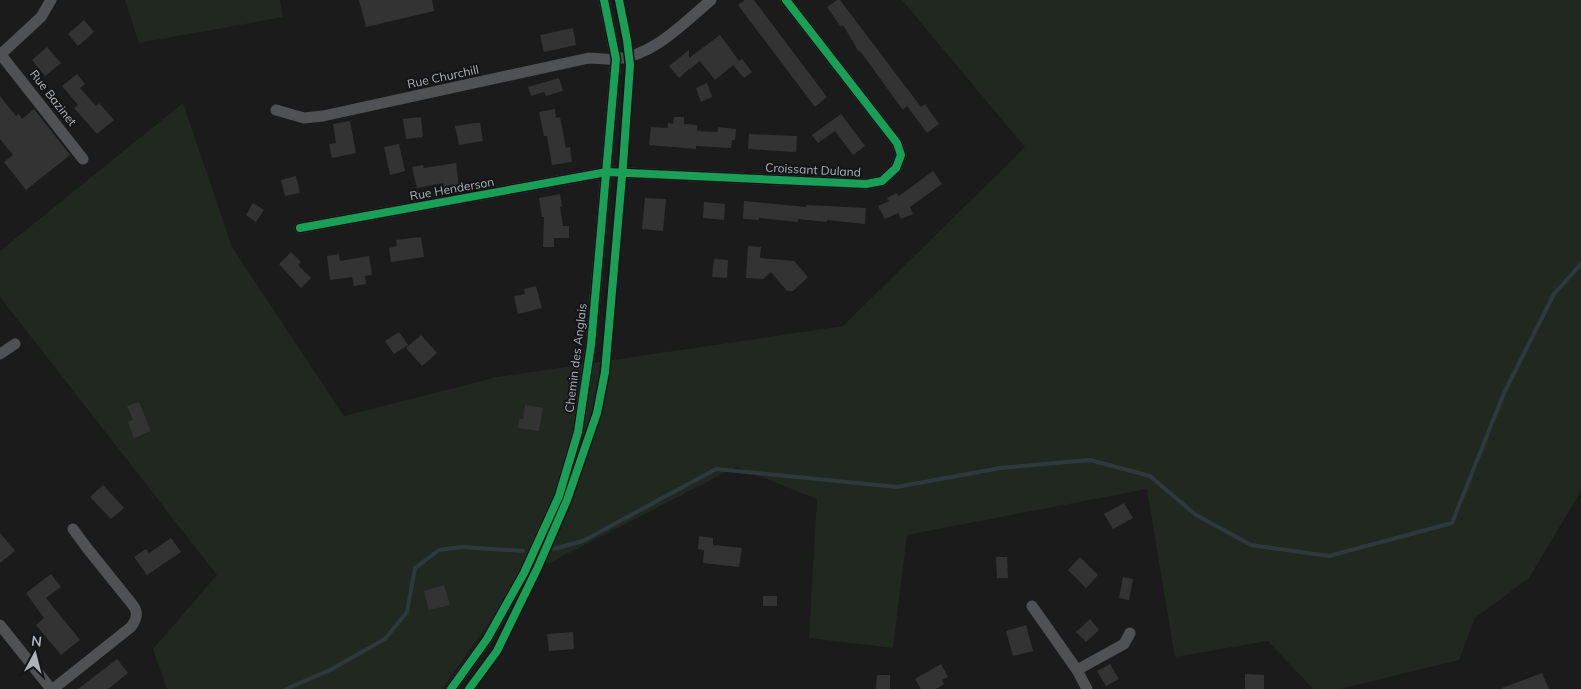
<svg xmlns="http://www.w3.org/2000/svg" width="1581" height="689" font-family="Mulish,sans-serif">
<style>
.green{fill:#212820}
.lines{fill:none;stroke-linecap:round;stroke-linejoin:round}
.stream{stroke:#2d393d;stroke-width:4}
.building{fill:#333}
.minor{stroke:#4f5154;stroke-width:11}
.cycleway-casing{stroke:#151517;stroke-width:11}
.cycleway{stroke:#1a9f57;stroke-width:8}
.labels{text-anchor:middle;stroke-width:4;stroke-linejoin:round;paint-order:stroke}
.street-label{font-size:12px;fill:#acb3bb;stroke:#151517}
</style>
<rect width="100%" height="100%" fill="#1b1b1b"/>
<!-- green -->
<g class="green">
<path d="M125 0H280L283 17 139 43Z"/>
<path d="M902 0H1581V491L1529 578 1475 618 1459 660 1340 689H1313L1268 641 1175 657 1147 489 907 535 893 648 809 638 817 499 736 467 522 577 442 689H167L153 649 217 575 0 297V251L183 103 232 247 344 416 497 377 843 326 1025 147Z"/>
</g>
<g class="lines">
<!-- stream -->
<g class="stream">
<path d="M554 549 583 541 716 469 897 487 1000 468 1090 460 1150 476 1196 515 1251 545 1329 556 1452 523 1504 393 1554 294 1581 264"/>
<path d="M286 689 330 670 385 639 407 612 415 568 439 550 462 547 523 551"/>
</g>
</g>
<!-- building -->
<g class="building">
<path d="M359 0H432L434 11 366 27Z"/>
<path d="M745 0H754L827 97 815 107 738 5Z"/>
<path d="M837 0H840L921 107 925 104 939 124 927 133 907 106 903 110 860 51 859 52 843 25 841 27 827 7Z"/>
<path d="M84 20 94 32 78 46 68 34Z"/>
<path d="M573 28 576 45 544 52 540 35Z"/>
<path d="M720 35 739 61 742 59 752 72 744 78 733 65 737 62 715 80 700 61 689 70 688 68V70L679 78 669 66 689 50V58Z"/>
<path d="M47 47 61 63 45 76 32 60Z"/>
<path d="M77 74 85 84 80 88 96 106 99 103 114 120 97 134 74 108 78 105 62 86Z"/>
<path d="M559 78 563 91 546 96 544 92 531 96 528 87Z"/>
<path d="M707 83 712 97 701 102 696 88Z"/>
<path d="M0 96 16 116 19 114 22 119 34 109 70 155 26 190 4 162 13 155 0 139Z"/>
<path d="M555 109 556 118 560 117 566 148 570 147 572 162 552 165 547 136H544L539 112Z"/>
<path d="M841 114 865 146 853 155 835 131 818 143 812 135Z"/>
<path d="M421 117 423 137 406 139 403 119Z"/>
<path d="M674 117H684V124L697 125V131L718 132V127L736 129 735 140H732L731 148 696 146V149L649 145 651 127 668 128V123L673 124Z"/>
<path d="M350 121 356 153 332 158 329 144 336 143 333 124Z"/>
<path d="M475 123H480L483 141 459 145 455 126Z"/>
<path d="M749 134 797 136 796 152 748 149Z"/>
<path d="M399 144 405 171 390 175 384 147Z"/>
<path d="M456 163 459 186 444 187 443 183 417 188 412 167 423 165 424 168Z"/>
<path d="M933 171 942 184 910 207 913 214 901 219 898 213 885 219 878 206 889 201 887 198 897 193 899 196Z"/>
<path d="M296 176 300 193 285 196 281 180Z"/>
<path d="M560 194 562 206 560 207 563 226H569V238H554V247H543L544 217H542L539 198Z"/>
<path d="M645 198 666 199 663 231 642 229Z"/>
<path d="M744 201 806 207 807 205 866 208 865 224 827 220V222L798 219V222L759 218V220L743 219Z"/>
<path d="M704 202 725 204 724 220 703 218Z"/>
<path d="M253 203 264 210 256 222 246 215Z"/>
<path d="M421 237 424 257 391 262 389 248 397 246 396 240Z"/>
<path d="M748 246 761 247 760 258 794 261 808 277 793 291H787L771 272 763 279 746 278Z"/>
<path d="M291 252 301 262 298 265 311 278 301 288 279 264Z"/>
<path d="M339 254 340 261 369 256 372 275 365 276 366 284 354 286 352 277 330 280 327 256Z"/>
<path d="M714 259 728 260 727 278 712 277Z"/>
<path d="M536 286 542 308 518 314 514 296 525 294 524 289Z"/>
<path d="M399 332 408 345 394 354 385 341Z"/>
<path d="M421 335 437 353 422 366 406 348Z"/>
<path d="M139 402 151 431 134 438 128 422 133 420 127 406Z"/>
<path d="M525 405 543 408 539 431 518 428 519 419H523Z"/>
<path d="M103 485 124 508 111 519 90 497Z"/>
<path d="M1124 503 1133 518 1113 529 1104 514Z"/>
<path d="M0 533 15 551 0 563Z"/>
<path d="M699 536 713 538V545L742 548 739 567 703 563 704 550 698 549Z"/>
<path d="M171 538 181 552 147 575 134 557 146 549 149 553Z"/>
<path d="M996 557H1007L1008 578H997Z"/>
<path d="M1080 557 1098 575 1086 588 1068 570Z"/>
<path d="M51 574 61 587 46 598 80 640 61 655 36 625 44 618 26 593Z"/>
<path d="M1123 577 1133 579 1129 600 1119 598Z"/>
<path d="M444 585 450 605 429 610 424 591Z"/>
<rect x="763" y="596" width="14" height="10"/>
<path d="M1090 619 1099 630 1086 642 1076 632Z"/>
<path d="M1026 625 1033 651 1013 656 1006 631Z"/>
<path d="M573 632 574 649 549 651 547 634Z"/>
<path d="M117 659 128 673 108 689H78Z"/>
<path d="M941 664 948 677 942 680 944 684 936 689H921L915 679Z"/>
<path d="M1110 664 1119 679 1106 686 1097 671Z"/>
<path d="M1542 673 1549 689H1502V688Z"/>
<path d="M1245 674 1264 675V689H1245Z"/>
<path d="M877 675H890V689H876Z"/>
</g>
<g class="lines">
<!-- minor -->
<g class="minor">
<path d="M0 55 41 17 51 0"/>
<path d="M1 55 83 159"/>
<path d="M276 110 304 118 323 116 589 58C598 58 607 60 616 59 653 56 684 23 711 0"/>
<path d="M300 228 607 172 866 184 882 181 896 168 901 155 897 143 786 0"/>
<path d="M0 354 15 344"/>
<path d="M1032 606 1077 670 1087 689"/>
<path d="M0 625 51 689"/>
<path d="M1077 670 1124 644 1130 633"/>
<path d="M53 689 131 627C137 619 139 612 132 604L87 548 73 529"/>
<path d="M451 689 487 639 524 573 559 496 578 432 591 345 616 59 604 0"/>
</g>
<defs>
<g id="cycleway">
<path d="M300 228 607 172 866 184 882 181 896 168 901 155 897 143 786 0"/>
<path d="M451 689 487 639 524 573 559 496 578 432 591 345 616 59 604 0"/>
<path d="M469 689 497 651 538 567 567 500 597 413 605 372 623 165 630 65 627 40 619 0"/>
</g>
</defs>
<!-- cycleway casing -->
<use href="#cycleway" class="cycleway-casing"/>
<!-- cycleway -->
<use href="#cycleway" class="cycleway"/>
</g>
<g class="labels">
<!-- street labels -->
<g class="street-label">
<text transform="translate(443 77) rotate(-12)" y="4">Rue Churchill</text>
<text transform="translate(53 98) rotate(52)" y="4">Rue Bazinet</text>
<text transform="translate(813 170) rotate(3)" y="4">Croissant Duland</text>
<text transform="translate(452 189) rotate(-10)" y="4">Rue Henderson</text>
<text transform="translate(576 358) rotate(-83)" y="4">Chemin des Anglais</text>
</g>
</g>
<!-- north arrow -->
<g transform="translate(35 654) rotate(7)" stroke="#151517" stroke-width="4" paint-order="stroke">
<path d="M0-4L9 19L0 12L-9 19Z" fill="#acb3bb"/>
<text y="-8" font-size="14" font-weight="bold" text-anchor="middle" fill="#acb3bb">N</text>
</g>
</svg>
